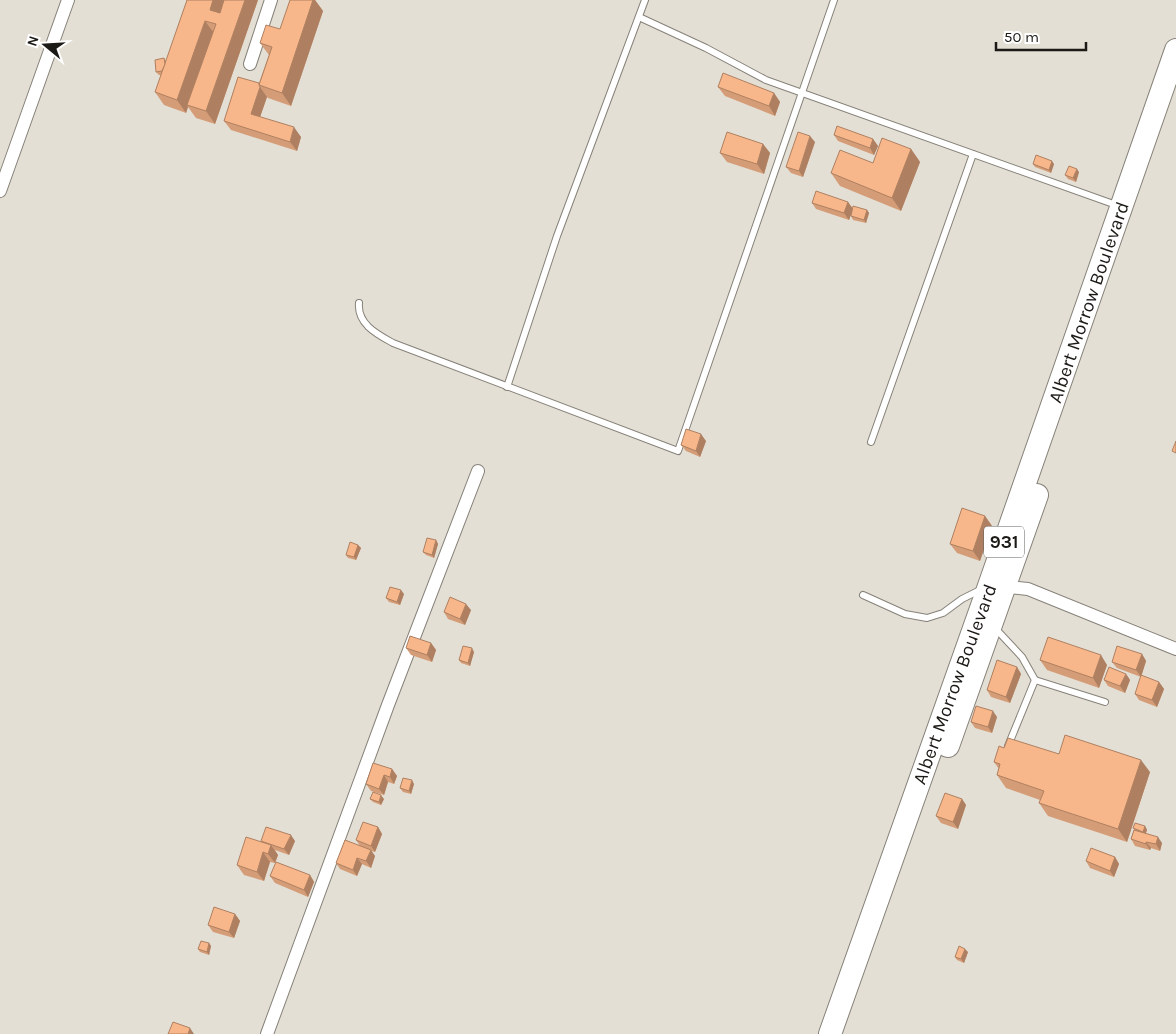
<svg xmlns="http://www.w3.org/2000/svg" width="1176" height="1034" font-family="Karla,sans-serif">
<style>
.lines{fill:none;stroke-linecap:round;stroke-linejoin:round}
.lane-casing{stroke:#868279;stroke-width:8}
.street-casing{stroke:#868279;stroke-width:14}
.highway-casing{stroke:#868279;stroke-width:24}
.lane{stroke:#fff;stroke-width:6}
.street{stroke:#fff;stroke-width:12}
.highway{stroke:#fff;stroke-width:22}
.wall{fill:#d59d77}
.shaded-wall{fill:#ae8061}
.building{fill:#f8b78a;stroke:#ae8061}
.labels{text-anchor:middle;stroke-width:4;stroke-linejoin:round;paint-order:stroke}
.shield{fill:#fff;stroke:#605f5c;stroke-width:1}
.shield-label{font-size:18px;font-weight:bold;fill:#1c1a16}
.street-label{font-size:19px;fill:#1c1a16;stroke:#fff}
</style>
<rect width="100%" height="100%" fill="#e4dfd5"/>
<g class="lines">
<defs>
<g id="lane">
<path d="M639 17 706 48 766 80 1119 206"/>
<path d="M359 303C357 324 377 334 393 343L678 451 834 0"/>
<path d="M507 387 557 236 645 0"/>
<path d="M871 442 973 154"/>
<path d="M863 595 905 614 927 618 943 613 962 599 982 589"/>
<path d="M994 627 1022 657 1035 680 1105 702"/>
<path d="M1008 746 1035 680"/>
</g>
<g id="street">
<path d="M250 64 271 0"/>
<path d="M0 191 68 0"/>
<path d="M1000 586 1028 589 1176 649"/>
<path d="M267 1034 388 705 478 471"/>
</g>
<g id="highway">
<path d="M948 746 1037 495"/>
<path d="M830 1034 989 586 1176 50"/>
</g>
</defs>
<!-- lane casing -->
<use href="#lane" class="lane-casing"/>
<!-- street casing -->
<use href="#street" class="street-casing"/>
<!-- highway casing -->
<use href="#highway" class="highway-casing"/>
<!-- lane -->
<use href="#lane" class="lane"/>
<!-- street -->
<use href="#street" class="street"/>
<!-- highway -->
<use href="#highway" class="highway"/>
</g>
<!-- wall -->
<g class="wall">
<path d="M187 0H258L215 124 196 118 188 107 186 113 164 105 155 92 161 75H159L156 72 164 58 166 61Z"/>
<path d="M290 0H315L323 11 291 106 268 98 267 97 260 117 301 137 297 151 231 130 224 121 259 83 269 55 260 43 280 29Z"/>
<path d="M718 87 774 93 780 102 775 116 725 96Z"/>
<path d="M834 135 873 139 878 146 874 155 838 141Z"/>
<path d="M815 142 803 177 791 173 786 167Z"/>
<path d="M763 144 770 153 764 174 727 162 720 153Z"/>
<path d="M911 149 920 162 901 211 840 186 831 173 873 163Z"/>
<path d="M1033 164H1054L1051 173 1035 167Z"/>
<path d="M1079 172 1076 182 1068 179 1065 175Z"/>
<path d="M848 202 853 209 849 220 816 209 812 203Z"/>
<path d="M867 210 869 213 866 223 853 220 851 216Z"/>
<path d="M706 441 700 457 686 451 681 445Z"/>
<path d="M985 516 992 526 980 561 957 553 950 544Z"/>
<path d="M436 540 438 544 434 558 426 555 423 552Z"/>
<path d="M358 545 361 548 356 560 348 558 346 555Z"/>
<path d="M404 594 400 605 389 602 386 598Z"/>
<path d="M471 610 465 625 448 619 444 612Z"/>
<path d="M431 643 436 650 432 662 411 655 406 648Z"/>
<path d="M474 652 470 666 461 663 459 660Z"/>
<path d="M1142 654 1146 661 1141 677 1117 668 1112 662Z"/>
<path d="M1040 660 1107 665 1099 688 1047 670Z"/>
<path d="M1017 667 1021 674 1010 703 991 697 987 690Z"/>
<path d="M1126 674 1130 680 1125 693 1108 686 1104 680Z"/>
<path d="M1159 682 1164 689 1157 707 1139 700 1135 694Z"/>
<path d="M997 717 992 733 975 728 971 722Z"/>
<path d="M1004 748 1059 754 1150 772 1127 842 1048 816 1039 803 1040 800 1006 788 997 775 999 769 994 762Z"/>
<path d="M392 769 397 776 394 784 388 782 384 795 371 791 366 784Z"/>
<path d="M414 784 411 794 403 792 400 788Z"/>
<path d="M370 799H384L381 805 373 802Z"/>
<path d="M962 799 966 805 958 829 941 823 936 816Z"/>
<path d="M1145 826 1147 830 1146 833 1162 843 1160 851 1151 848 1150 850 1135 846 1131 839 1134 830 1133 828Z"/>
<path d="M378 827 382 834 375 852 371 851 375 856 371 868 362 864 357 876 340 869 336 863 360 846 356 840Z"/>
<path d="M261 841H295L289 855 275 850 278 855 275 863 270 862 264 881 244 875 237 865 262 842Z"/>
<path d="M1115 857 1119 864 1114 877 1090 868 1086 861Z"/>
<path d="M310 875 314 882 308 897 275 883 270 876Z"/>
<path d="M235 914 240 921 234 938 213 932 208 925Z"/>
<path d="M209 943 211 946 209 955 200 952 198 949Z"/>
<path d="M968 952 964 963 957 960 955 957Z"/>
</g>
<!-- shaded-wall -->
<g class="shaded-wall">
<path d="M213 0H226L218 23 210 10Z"/>
<path d="M245 0H258L215 124 206 111Z"/>
<path d="M313 0H315L323 11 291 106 282 93Z"/>
<path d="M205 21 214 33 187 105 188 107 186 113 177 100Z"/>
<path d="M260 87 267 97 258 123 251 114Z"/>
<path d="M774 93 780 102 775 116 769 106Z"/>
<path d="M294 127 301 137 297 151 290 142Z"/>
<path d="M810 136 815 142 803 177 799 171Z"/>
<path d="M873 139 878 146 874 155 870 148Z"/>
<path d="M763 144 770 153 764 174 757 164Z"/>
<path d="M911 149 920 162 901 211 892 198Z"/>
<path d="M1052 161 1054 164 1051 173 1049 170Z"/>
<path d="M1077 169 1079 172 1076 182 1073 178Z"/>
<path d="M848 202 853 209 849 220 844 213Z"/>
<path d="M867 210 869 213 866 223 864 220Z"/>
<path d="M701 434 706 441 700 457 696 451Z"/>
<path d="M985 516 992 526 980 561 973 551Z"/>
<path d="M436 540 438 544 434 558 432 555Z"/>
<path d="M358 545 361 548 356 560 354 557Z"/>
<path d="M401 590 404 594 400 605 397 602Z"/>
<path d="M466 604 471 610 465 625 460 619Z"/>
<path d="M431 643 436 650 432 662 427 655Z"/>
<path d="M472 648 474 652 470 666 468 663Z"/>
<path d="M1142 654 1146 661 1141 677 1136 670Z"/>
<path d="M1101 655 1107 665 1099 688 1093 678Z"/>
<path d="M1017 667 1021 674 1010 703 1006 697Z"/>
<path d="M1126 674 1130 680 1125 693 1120 686Z"/>
<path d="M1159 682 1164 689 1157 707 1152 700Z"/>
<path d="M993 711 997 717 992 733 988 727Z"/>
<path d="M1141 760 1150 772 1127 842 1118 829Z"/>
<path d="M392 769 397 776 394 784 390 777Z"/>
<path d="M384 775 388 782 384 795 379 789Z"/>
<path d="M412 780 414 784 411 794 409 791Z"/>
<path d="M381 795 384 799 381 805 379 802Z"/>
<path d="M962 799 966 805 958 829 953 822Z"/>
<path d="M1145 826 1147 830 1145 835 1143 832Z"/>
<path d="M378 827 382 834 375 852 371 846Z"/>
<path d="M291 835 295 841 289 855 284 849Z"/>
<path d="M1158 837 1162 843 1160 851 1156 844Z"/>
<path d="M1146 842 1151 848 1150 850 1146 844Z"/>
<path d="M271 845 278 855 275 863 268 854Z"/>
<path d="M371 850 375 856 371 868 366 861Z"/>
<path d="M263 852 270 862 264 881 257 872Z"/>
<path d="M1115 857 1119 864 1114 877 1110 871Z"/>
<path d="M357 858 362 864 357 876 353 870Z"/>
<path d="M310 875 314 882 308 897 304 890Z"/>
<path d="M235 914 240 921 234 938 229 932Z"/>
<path d="M209 943 211 946 209 955 207 952Z"/>
<path d="M965 949 968 952 964 963 961 959Z"/>
<path d="M190 1028 194 1034H188Z"/>
</g>
<!-- building -->
<g class="building">
<path d="M187 0H213L210 10 220 13 224 0H245L206 111 187 105 216 24 205 21 177 100 155 92Z"/>
<path d="M290 0H313L282 93 259 85 272 47 260 43 266 25 280 29Z"/>
<path d="M164 58 165 64 162 71 156 72 155 60Z"/>
<path d="M723 73 774 93 769 106 718 87Z"/>
<path d="M238 77 259 83V85L260 87 251 114 294 127 290 142 224 121Z"/>
<path d="M837 126 873 139 870 148 834 135Z"/>
<path d="M727 132 763 144 757 164 720 153Z"/>
<path d="M798 132 810 136 799 171 786 167Z"/>
<path d="M882 138 911 149 892 198 831 173 840 150 873 163Z"/>
<path d="M1036 155 1052 161 1049 170 1033 164Z"/>
<path d="M1069 166 1077 169 1073 178 1065 175Z"/>
<path d="M816 191 848 202 844 213 812 203Z"/>
<path d="M853 206 867 210 864 220 851 216Z"/>
<path d="M686 429 701 434 696 451 681 445Z"/>
<path d="M1176 441V453L1172 451Z"/>
<path d="M962 508 985 516 973 551 950 544Z"/>
<path d="M427 538 436 540 432 555 423 552Z"/>
<path d="M350 542 358 545 354 557 346 555Z"/>
<path d="M390 587 401 590 397 602 386 598Z"/>
<path d="M450 597 466 604 460 619 444 612Z"/>
<path d="M410 636 431 643 427 655 406 648Z"/>
<path d="M1048 637 1101 655 1093 678 1040 660Z"/>
<path d="M463 646 472 648 468 663 459 660Z"/>
<path d="M1117 646 1142 654 1136 670 1112 662Z"/>
<path d="M997 660 1017 667 1006 697 987 690Z"/>
<path d="M1109 667 1126 674 1120 686 1104 680Z"/>
<path d="M1141 675 1159 682 1152 700 1135 694Z"/>
<path d="M976 706 993 711 988 727 971 722Z"/>
<path d="M1065 735 1141 760 1118 829 1039 803 1044 791 997 775 1000 764 994 762 999 746 1004 748 1008 738 1059 754Z"/>
<path d="M373 763 392 769 390 777 384 775 379 789 366 784Z"/>
<path d="M403 778 412 780 409 791 400 788Z"/>
<path d="M373 792 381 795 379 802 370 799Z"/>
<path d="M945 793 962 799 953 822 936 816Z"/>
<path d="M363 822 378 827 371 846 356 840Z"/>
<path d="M1135 823 1145 826 1143 832 1133 828Z"/>
<path d="M266 827 291 835 284 849 261 841Z"/>
<path d="M1134 830 1158 837 1156 844 1146 842V844L1131 839Z"/>
<path d="M246 837 271 845 268 854 263 852 257 872 237 865Z"/>
<path d="M345 840 371 850 366 861 357 858 353 870 336 863Z"/>
<path d="M1091 848 1115 857 1110 871 1086 861Z"/>
<path d="M276 862 310 875 304 890 270 876Z"/>
<path d="M214 907 235 914 229 932 208 925Z"/>
<path d="M201 941 209 943 207 952 198 949Z"/>
<path d="M959 946 965 949 961 959 955 957Z"/>
<path d="M173 1022 190 1028 188 1034H168Z"/>
</g>
<g class="labels">
<!-- shield labels -->
<rect class="shield" x="984" y="526.5" width="40" height="31" rx="4"/>
<g class="shield-label">
<text x="1004" y="548">931</text>
</g>
<!-- street labels -->
<g class="street-label">
<text transform="translate(1088 302) rotate(-71)" y="7">Albert Morrow Boulevard</text>
<text transform="translate(954 684) rotate(-70)" y="7">Albert Morrow Boulevard</text>
</g>
</g>
<!-- north arrow -->
<g transform="translate(45 45) rotate(288)" stroke="#ffffff" stroke-width="4" paint-order="stroke">
<path d="M0-4L9 19L0 12L-9 19Z" fill="#1c1a16"/>
<text y="-8" font-size="14" font-weight="bold" text-anchor="middle" fill="#1c1a16">N</text>
</g>
<!-- scale -->
<path d="M996 42v8h90v-8" fill="none" stroke="#1c1a16" stroke-width="2.5"/>
<text x="1004" y="42" font-size="15" fill="#1c1a16" stroke="#ffffff" stroke-width="4" paint-order="stroke">50 m</text>
</svg>
